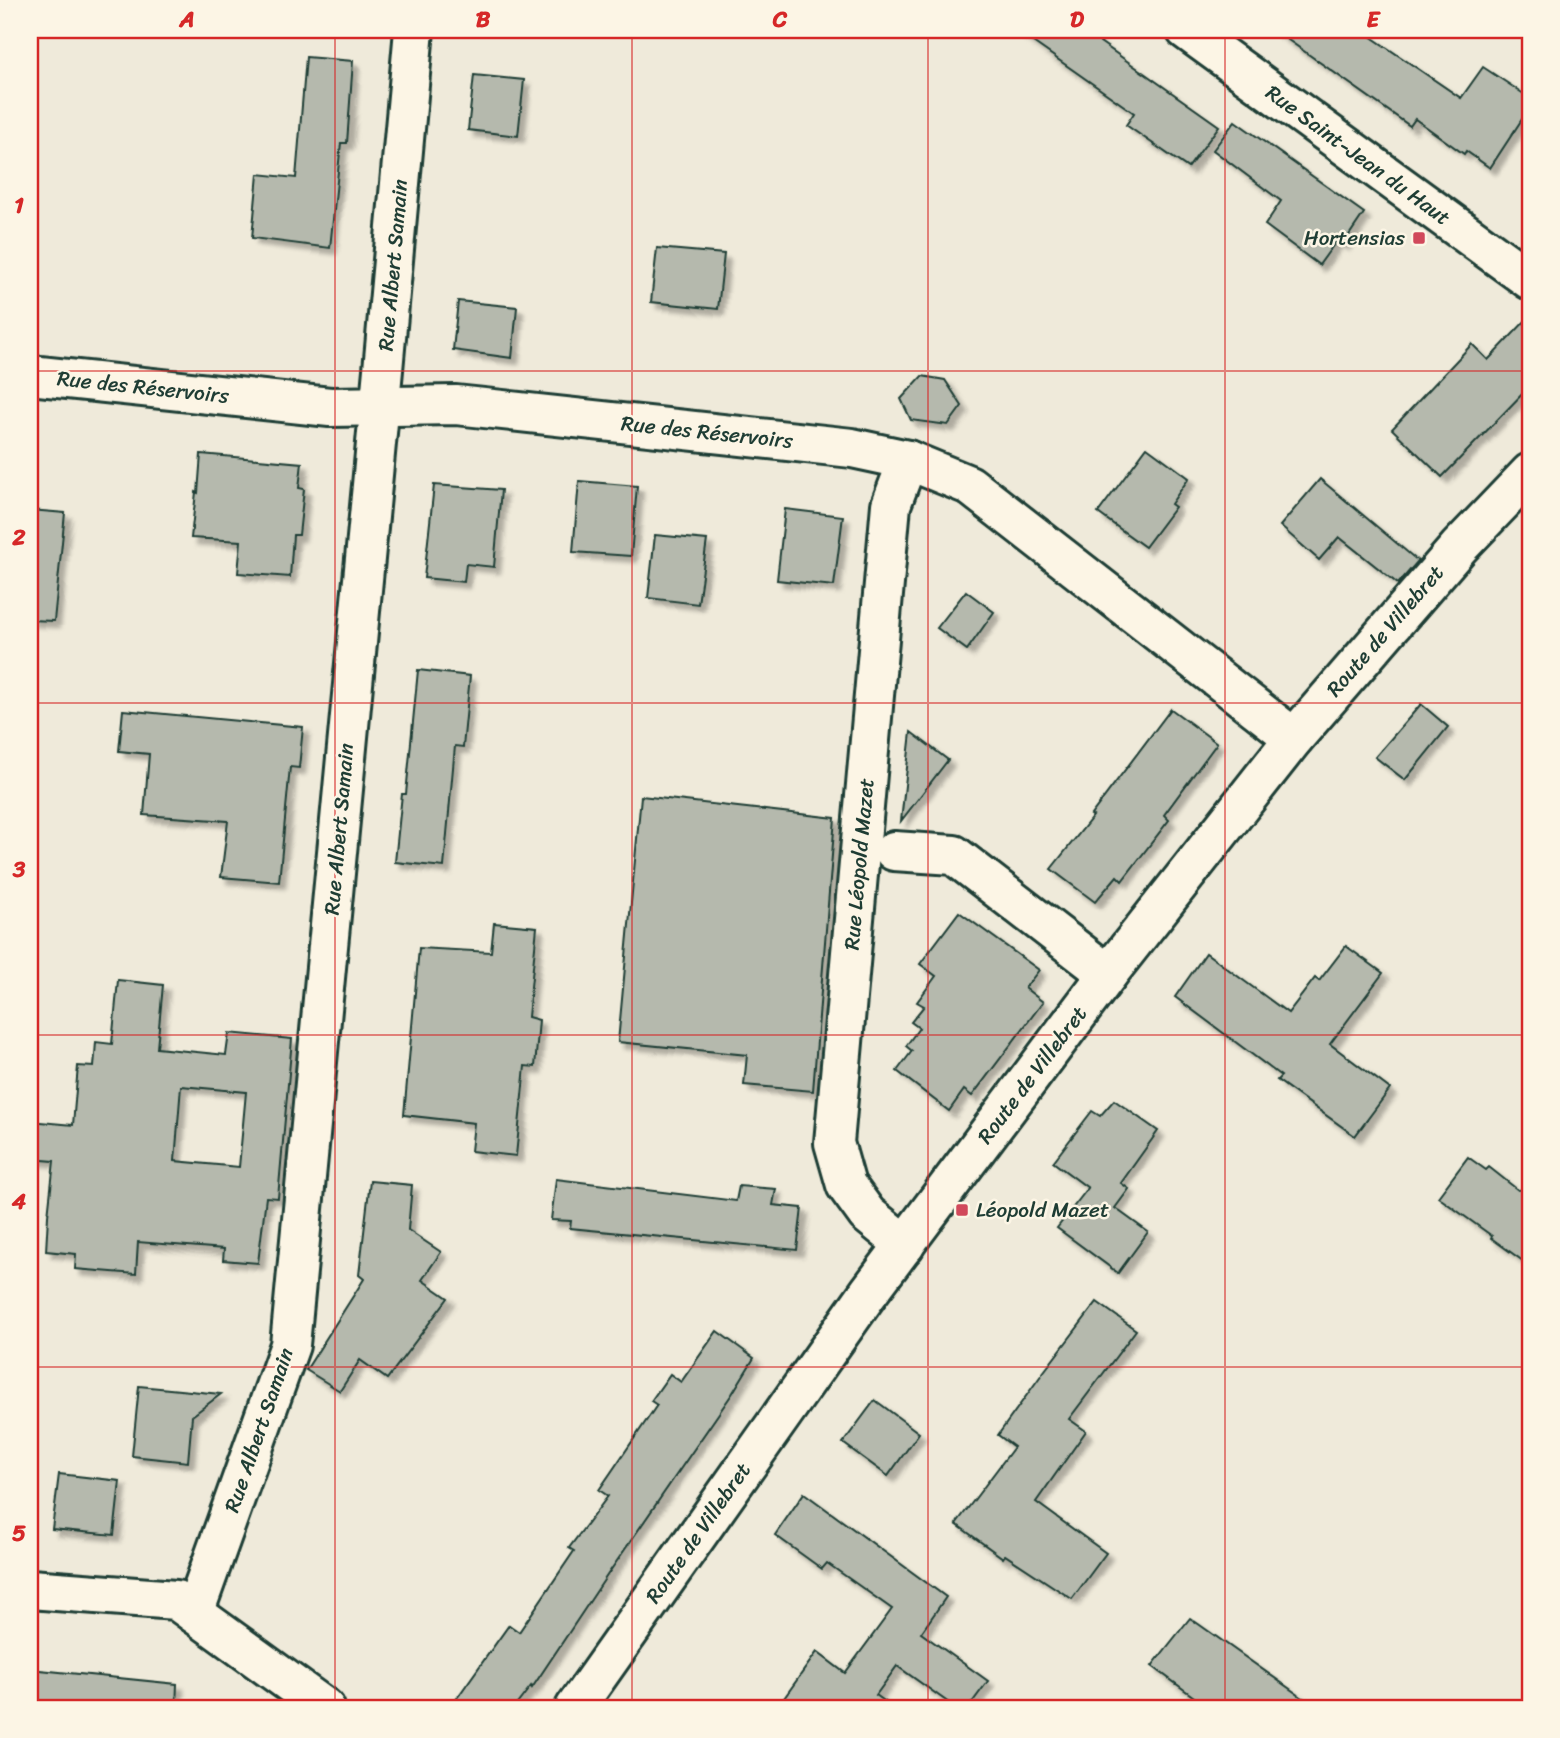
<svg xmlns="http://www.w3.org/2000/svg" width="1560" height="1738" font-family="Sriracha,sans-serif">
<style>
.building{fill:#b5b9ad;stroke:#1f3d34;stroke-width:2;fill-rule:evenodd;filter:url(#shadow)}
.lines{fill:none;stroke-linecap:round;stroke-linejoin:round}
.minor-casing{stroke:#1f3d34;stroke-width:44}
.major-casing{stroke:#1f3d34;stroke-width:44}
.minor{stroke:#fcf5e5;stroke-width:38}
.major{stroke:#fcf5e5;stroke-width:38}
.grid{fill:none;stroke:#d62828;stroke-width:2;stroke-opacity:0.55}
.poi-dot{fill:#d1495b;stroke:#fcf5e5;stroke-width:2.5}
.labels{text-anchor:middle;stroke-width:5;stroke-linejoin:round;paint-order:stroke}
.street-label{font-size:21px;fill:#1f3d34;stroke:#fcf5e5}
.poi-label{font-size:21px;fill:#1f3d34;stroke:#fcf5e5;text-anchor:end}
.neatline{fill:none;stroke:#d62828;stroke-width:2.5}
.grid-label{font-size:23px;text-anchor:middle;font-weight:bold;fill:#d62828}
</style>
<defs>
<filter id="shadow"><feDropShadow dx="6" dy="6" stdDeviation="2" flood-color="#0004"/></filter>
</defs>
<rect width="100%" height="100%" fill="#efeada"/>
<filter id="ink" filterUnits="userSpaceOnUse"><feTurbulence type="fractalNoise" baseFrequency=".0143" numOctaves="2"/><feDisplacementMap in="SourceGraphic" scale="14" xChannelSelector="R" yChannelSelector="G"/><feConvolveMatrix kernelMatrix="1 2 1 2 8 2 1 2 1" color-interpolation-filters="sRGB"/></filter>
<g filter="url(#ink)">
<!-- building -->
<g class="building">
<path d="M1016 30H1083L1219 126 1188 168 1126 125 1134 113Z"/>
<path d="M1274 30H1361L1461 98 1483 67 1530 98V107L1490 168 1466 151 1464 154 1415 119 1410 126Z"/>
<path d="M306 57 353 61 347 143H341L330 248 252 238 258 174 296 178Z"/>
<path d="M474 75 524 80 518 136 468 130Z"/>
<path d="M1235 121 1364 213 1343 244 1337 240 1319 265 1265 225 1281 201 1213 150Z"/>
<path d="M657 248 724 254 718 309 651 302Z"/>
<path d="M458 301 517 307 512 358 453 350Z"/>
<path d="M1530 316V386L1442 477 1392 429 1472 344 1488 360Z"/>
<path d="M922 376 945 380 962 406 948 425 911 420 901 399Z"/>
<path d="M1147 447 1189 478 1171 504 1175 507 1145 547 1098 513Z"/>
<path d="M201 454 302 463 299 488 304 489 299 535H293L290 577 238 573 241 541 191 538 196 492 198 493Z"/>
<path d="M1320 479 1418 561 1398 584 1339 537 1319 560 1280 526Z"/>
<path d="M579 481 637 486 631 556 573 552Z"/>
<path d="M434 485 501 490 494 567 466 564 464 582 424 578Z"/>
<path d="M785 509 843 516 834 586 777 580Z"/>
<path d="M30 510 65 513 54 621 30 620Z"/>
<path d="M655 535 707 540 698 604 648 598Z"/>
<path d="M966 591 994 612 967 650 937 628Z"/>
<path d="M418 670 470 676 463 747 455 746 444 867 395 862 402 794H406Z"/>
<path d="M1421 704 1448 727 1405 780 1375 757Z"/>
<path d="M1171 709 1217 743 1164 815 1169 820 1122 881 1117 876 1095 902 1051 869 1093 816 1091 815Z"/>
<path d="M123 710 303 727 299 768 290 767 279 882 221 877 228 821 144 815 149 754 119 751Z"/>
<path d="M911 732 948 760 901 821Z"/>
<path d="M641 796 835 818 813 1091 744 1085 747 1055 618 1042Z"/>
<path d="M959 912 1039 970 1025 988 1043 1002 972 1096 964 1090 949 1111 897 1071 912 1051 906 1046 919 1028 911 1022 924 1006 917 1002 936 976 920 964Z"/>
<path d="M494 923 537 927 528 1017 539 1020 535 1067 525 1066 516 1156 471 1151 474 1123 404 1115 419 948 491 952Z"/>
<path d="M1346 946 1383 973 1330 1044 1390 1089 1355 1136 1277 1080 1281 1076 1175 997 1206 953 1288 1013 1315 978 1319 981Z"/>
<path d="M118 980 163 985 157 1048 226 1055 229 1033 292 1039 278 1198 266 1197 258 1263 223 1260 224 1249 138 1242 136 1274 75 1269 76 1254 46 1251 48 1216 54 1161 30 1159V1121L73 1125 78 1066 94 1067 96 1042 112 1044ZM181 1086 246 1092 239 1167 175 1161Z"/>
<path d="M1114 1100 1158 1131 1121 1183 1129 1189 1115 1208 1148 1232 1118 1273 1057 1228 1088 1188 1053 1162 1092 1111 1100 1116Z"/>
<path d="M1468 1157 1486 1170 1489 1167 1518 1190 1528 1189 1530 1186V1266L1491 1238 1492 1236 1438 1197Z"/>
<path d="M556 1179 736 1201 739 1186 776 1189 773 1205 802 1208 797 1250 570 1228 571 1221 551 1220Z"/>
<path d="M370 1181 412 1185 408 1230 441 1252 422 1280 448 1298 387 1379 360 1360 340 1391 306 1370 364 1279 359 1275Z"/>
<path d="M1097 1302 1136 1330 1069 1419 1086 1431 1036 1502 1106 1553 1072 1599 1005 1555 1003 1558 956 1524 1014 1447 998 1435 1042 1374Z"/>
<path d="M717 1331 754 1358 732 1394 608 1574 532 1688 531 1686 514 1708H450L509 1625 519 1632 574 1551 569 1548 608 1496 599 1490 657 1405 651 1401 670 1374 681 1382Z"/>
<path d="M139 1386 221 1394 192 1416 188 1462 132 1456Z"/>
<path d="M875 1400 919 1433 888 1476 843 1443Z"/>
<path d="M59 1474 120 1481 114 1535 52 1529Z"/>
<path d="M804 1493 946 1597 921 1633 988 1681 968 1708H956L897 1666 876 1695 894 1708H777L817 1652 845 1673 892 1609 827 1563 822 1569 775 1535Z"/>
<path d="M1190 1618 1317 1708H1209L1152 1666Z"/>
<path d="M30 1669 177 1684 176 1708H30Z"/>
</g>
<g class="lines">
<defs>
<g id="minor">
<path d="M1186 30 1530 280"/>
<path d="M30 375 330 407 456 405 852 448 908 460 969 485 1294 738"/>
<path d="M894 851 954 855 1108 974"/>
<path d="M905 1245 867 1214 846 1185 834 1143 891 505 908 460"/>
<path d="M30 1589 176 1600 325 1708"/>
<path d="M194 1613 290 1345 383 370 414 30"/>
</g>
<path id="major" d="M575 1708 869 1292 1108 974 1294 738 1459 547 1530 473"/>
</defs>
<!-- minor casing -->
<use href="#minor" class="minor-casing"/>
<!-- major casing -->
<use href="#major" class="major-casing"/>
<!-- minor -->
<use href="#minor" class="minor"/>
<!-- major -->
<use href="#major" class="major"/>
</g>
</g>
<!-- grid -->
<path class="grid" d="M335 30V1708M632 30V1708M928 30V1708M1225 30V1708M30 371H1530M30 703H1530M30 1035H1530M30 1367H1530"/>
<!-- markers -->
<g class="poi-dot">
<rect x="1412" y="231" width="14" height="14" rx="3.5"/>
<rect x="955" y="1203" width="14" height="14" rx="3.5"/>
</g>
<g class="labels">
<!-- street labels -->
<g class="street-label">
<text transform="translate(1358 155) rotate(36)" y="7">Rue Saint-Jean du Haut</text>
<text transform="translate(393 265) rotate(-85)" y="7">Rue Albert Samain</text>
<text transform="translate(143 387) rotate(6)" y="7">Rue des Réservoirs</text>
<text transform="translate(707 432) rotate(6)" y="7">Rue des Réservoirs</text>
<text transform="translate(1385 631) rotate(-49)" y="7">Route de Villebret</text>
<text transform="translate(339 829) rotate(-85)" y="7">Rue Albert Samain</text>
<text transform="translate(859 864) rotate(-85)" y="7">Rue Léopold Mazet</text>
<text transform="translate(1032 1075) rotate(-53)" y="7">Route de Villebret</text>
<text transform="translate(259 1430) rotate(-71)" y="7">Rue Albert Samain</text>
<text transform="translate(698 1533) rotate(-55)" y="7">Route de Villebret</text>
</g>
<!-- poi labels -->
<g class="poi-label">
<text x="1405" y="245">Hortensias</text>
<text x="976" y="1217" text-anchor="start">Léopold Mazet</text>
</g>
</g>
<!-- margin -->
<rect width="1560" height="1738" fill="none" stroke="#fcf5e5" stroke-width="77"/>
<rect x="38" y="38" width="1484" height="1662" class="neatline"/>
<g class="grid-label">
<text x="187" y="27">A</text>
<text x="483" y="27">B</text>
<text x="780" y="27">C</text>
<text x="1077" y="27">D</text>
<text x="1373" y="27">E</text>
<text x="19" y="213">1</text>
<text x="19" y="545">2</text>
<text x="19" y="877">3</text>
<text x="19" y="1209">4</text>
<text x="19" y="1541">5</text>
</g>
</svg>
